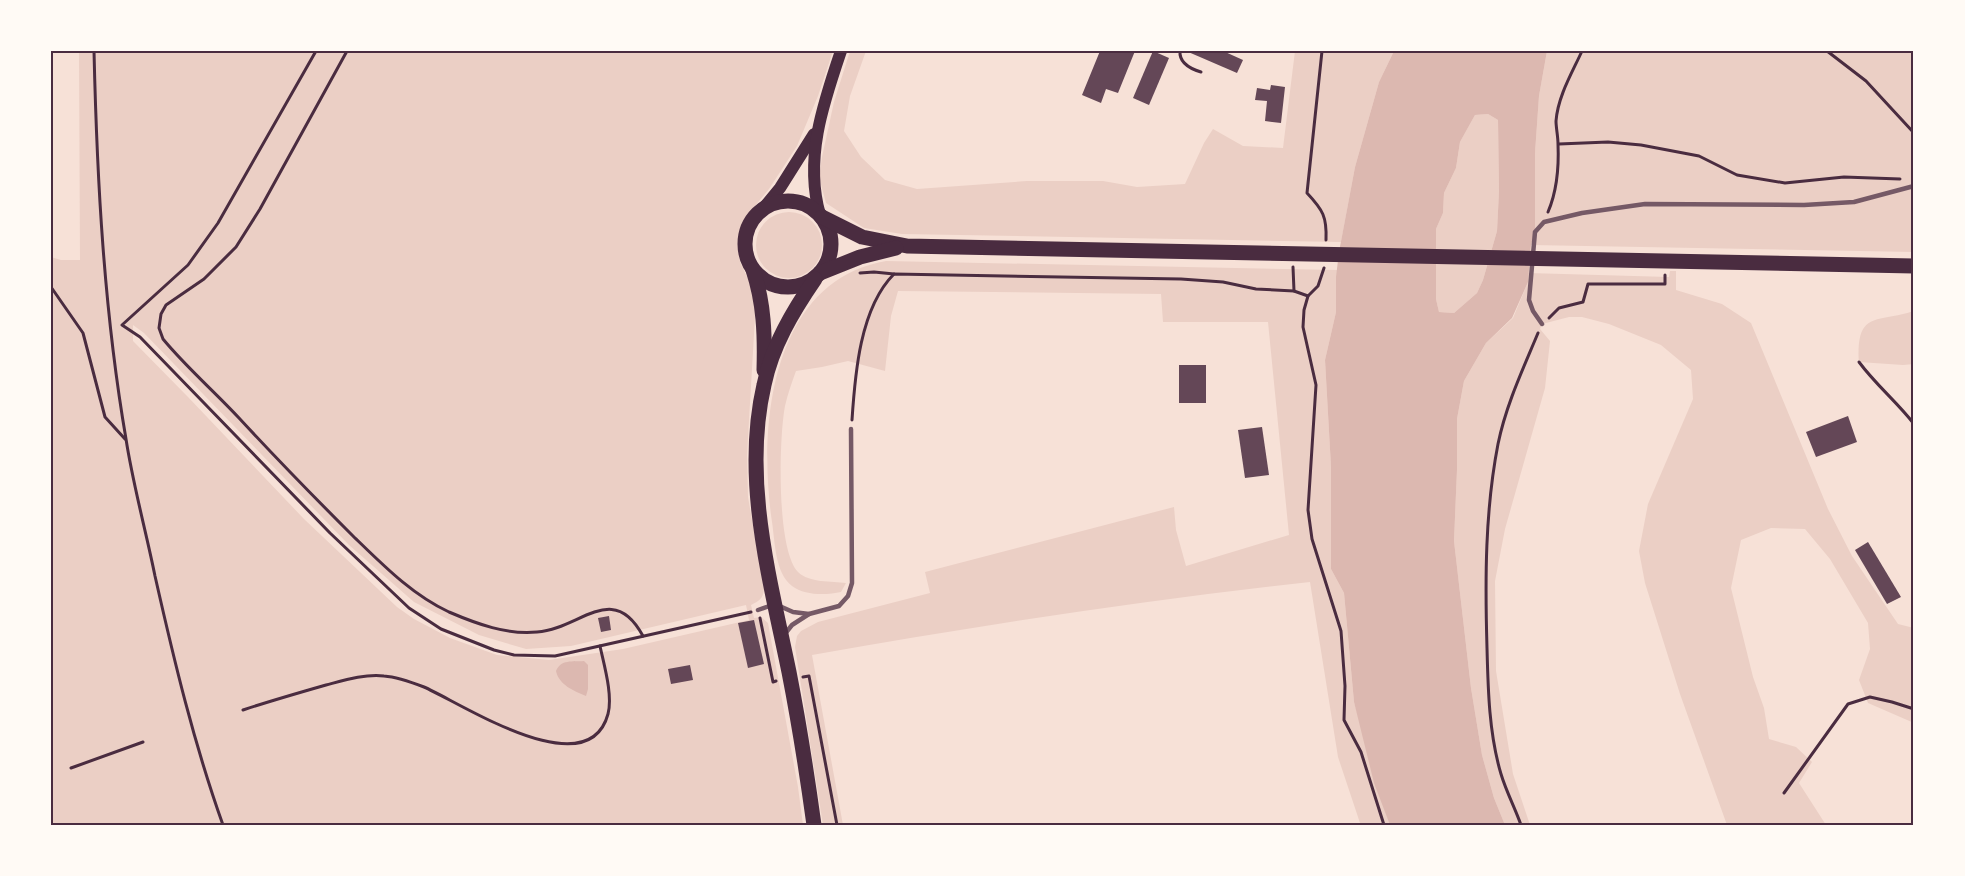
<svg xmlns="http://www.w3.org/2000/svg" width="1965" height="876" font-family="'Golos Text',sans-serif">
<style>
.green{fill:#ebcfc5;fill-rule:evenodd}
.water{fill:#dcb8b0;fill-rule:evenodd}
.building{fill:#644757}
.lines{fill:none;stroke-linecap:round;stroke-linejoin:round}
.path{stroke:#4a2c40;stroke-width:3}
.service{stroke:#755966;stroke-width:4.5}
.secondary{stroke:#4a2c40;stroke-width:12}
.trunk{stroke:#4a2c40;stroke-width:15}
.neatline{fill:none;stroke:#4a2c40;stroke-width:2}
</style>
<rect width="100%" height="100%" fill="#f7e1d7"/>
<!-- green -->
<g class="green">
<path d="M79 51H833L818 96 797 146 769 189 749 213 738 235 740 262 749 281 754 303 755 317 747 455 748 497 764 589C763 599 759 601 751 605L754 618 761 617 768 623 798 787 803 825H51V257L61 260H80ZM133 325 144 333 349 545 414 602 479 635 526 649 571 646 746 605 749 620 623 649 549 660 497 655 450 638 414 619 397 607 304 519 188 397 133 341Z"/>
<path d="M850 51H866L850 96 844 131 861 157 885 180 917 189 1027 181H1103L1137 187 1185 184 1204 143 1213 129 1243 146 1283 148 1295 51H1394L1379 82 1355 167 1341 242 902 234 864 228 826 203 819 177 822 157 834 102Z"/>
<path d="M1547 51H1914V252L1531 245 1535 232V153L1539 96Z"/>
<path d="M1488 114 1498 120 1499 191 1497 231 1483 280 1477 293 1454 313 1439 312 1436 299V229L1443 213 1444 193 1456 168 1460 142 1475 115Z"/>
<circle cx="789" cy="245" r="33"/>
<path d="M886 261 1337 270 1336 312 1325 360 1331 467V569L1344 593 1354 702 1390 825H1357L1360 823 1338 757 1310 582C1143 600 977 626 812 655L843 825H823L795 647 797 636 801 631 818 622 930 593 925 572 1174 507 1176 530 1186 566 1289 535 1268 322H1163L1161 294 898 291 891 316 885 371 848 361 822 367 796 371C792 382 788 393 785 406 779 437 776 549 798 572 809 583 832 581 846 583L841 592C827 595 805 596 792 586 775 573 775 542 772 522 758 428 770 281 886 261Z"/>
<path d="M1670 271H1676V290L1722 304 1751 323 1828 509 1852 556 1898 624 1914 628V723L1868 703 1859 680 1870 649 1868 623 1830 559 1805 529 1771 528 1741 540 1731 588 1753 677 1764 708 1769 739 1796 747 1812 762 1799 783 1826 825H1727L1680 694 1645 583 1639 551 1648 504 1693 399 1691 370 1661 345 1609 324 1582 317H1569L1542 324 1540 329 1550 341 1545 388 1505 529 1495 581 1496 671 1513 774 1530 825H1505L1494 798 1482 755 1471 688 1454 541 1457 470V419L1464 381 1486 343 1513 318 1528 282V273L1669 277Z"/>
<path d="M1914 311V364L1903 365 1859 362C1856 310 1877 323 1914 311Z"/>
</g>
<!-- water -->
<g class="water">
<path d="M1394 51H1547L1539 96 1535 153V232L1531 245 1528 282 1512 318 1486 343 1464 381 1457 419V470L1454 541 1471 688 1482 755 1494 798 1505 825H1390L1374 783 1354 702 1344 593 1331 569V467L1325 360 1336 312V277L1339 252 1355 167 1379 82ZM1488 114 1498 120 1499 191 1497 231 1483 280 1477 293 1454 313 1439 312 1436 299V229L1443 213 1444 193 1456 168 1460 142 1475 115Z"/>
<path d="M584 661 588 665V689L586 696C574 691 559 685 556 671 561 659 572 662 584 661Z"/>
</g>
<!-- building -->
<g class="building">
<path d="M1100 51H1135L1118 93 1106 89 1101 103 1082 95Z"/>
<path d="M1153 51 1169 58 1149 105 1133 98Z"/>
<path d="M1186 51H1223L1243 60 1237 73Z"/>
<path d="M1271 85 1285 87 1281 123 1265 121 1267 101 1255 100 1257 88 1270 90Z"/>
<rect x="1179" y="365" width="27" height="38"/>
<path d="M1848 416 1857 442 1816 457 1806 432Z"/>
<path d="M1262 427 1269 475 1245 478 1238 430Z"/>
<path d="M1868 542 1901 597 1887 604 1855 550Z"/>
<path d="M609 616 611 630 601 632 598 618Z"/>
<path d="M754 620 764 664 748 668 738 623Z"/>
<path d="M690 665 693 680 671 684 668 669Z"/>
</g>
<g class="lines">
<!-- path -->
<g class="path">
<path d="M94 51C97 180 104 311 126 439 133 485 146 531 155 576 174 660 194 744 223 825"/>
<path d="M316 51 218 223 188 265 122 325 140 337 330 533 409 608 441 629 494 650 514 655 555 656 751 612"/>
<path d="M347 51 260 209 236 247 204 279 166 305 161 314 159 328 163 339C186 367 214 391 239 418 276 458 314 497 353 536 382 564 412 595 449 612 477 624 507 635 537 632 580 629 613 580 643 636"/>
<path d="M1180 51C1179 63 1191 69 1201 72"/>
<path d="M1322 51 1307 193C1323 210 1327 217 1326 240"/>
<path d="M1827 51 1866 81 1914 133"/>
<path d="M1559 144 1608 142 1641 145 1699 156 1737 175 1785 183 1844 177 1900 179"/>
<path d="M1548 212C1557 191 1559 167 1558 144 1558 136 1556 128 1556 121 1558 96 1572 73 1582 51"/>
<path d="M1293 267 1294 291"/>
<path d="M1324 268 1318 286 1308 296 1304 310 1303 327 1316 385 1308 510 1312 539 1341 631 1345 686 1344 720 1361 752 1384 825"/>
<path d="M860 273 874 272 894 274"/>
<path d="M51 287 83 333 105 417 125 439"/>
<path d="M1549 318 1559 308 1583 302 1588 284H1665V275"/>
<path d="M1859 362C1876 385 1897 402 1914 424"/>
<path d="M852 420C855 374 860 308 894 274L1181 279 1223 282 1256 289 1294 291 1308 296"/>
<path d="M760 618 773 682 776 681"/>
<path d="M803 677 809 676 837 825"/>
<path d="M243 710C270 701 298 693 326 685 345 680 364 674 384 676 397 677 411 682 424 687 461 703 588 788 608 714 613 695 604 665 600 646"/>
<path d="M71 768 143 742"/>
<path d="M1784 793 1848 704 1870 697 1892 702 1914 709"/>
<path d="M1521 825C1515 808 1506 791 1501 774 1489 734 1488 689 1487 648 1485 580 1485 511 1498 444 1506 405 1523 369 1538 333"/>
</g>
<!-- service -->
<g class="service">
<path d="M1542 324 1533 311 1529 300 1535 232 1544 222 1582 213 1645 204 1804 205 1854 202 1914 186"/>
<path d="M758 610 775 604 793 612 809 614 839 606 848 596 852 583 851 429"/>
<path d="M784 635 792 625 809 614"/>
</g>
<!-- secondary -->
<g class="secondary">
<path d="M762 210 780 188 814 134"/>
<path d="M820 215C804 159 823 104 841 51"/>
</g>
<!-- trunk -->
<g class="trunk">
<circle cx="788" cy="244" r="43"/>
<path d="M822 217 862 237 907 246 1914 266"/>
<path d="M753 270C764 303 765 335 764 370"/>
<path d="M820 273 860 257 896 248"/>
<path d="M814 825C807 774 799 723 789 672 770 579 742 480 764 385 772 346 793 311 815 279"/>
</g>
</g>
<!-- border -->
<rect width="1965" height="876" fill="none" stroke="#fffaf5" stroke-width="105"/>
<rect x="52" y="52" width="1860" height="772" class="neatline"/>
</svg>
